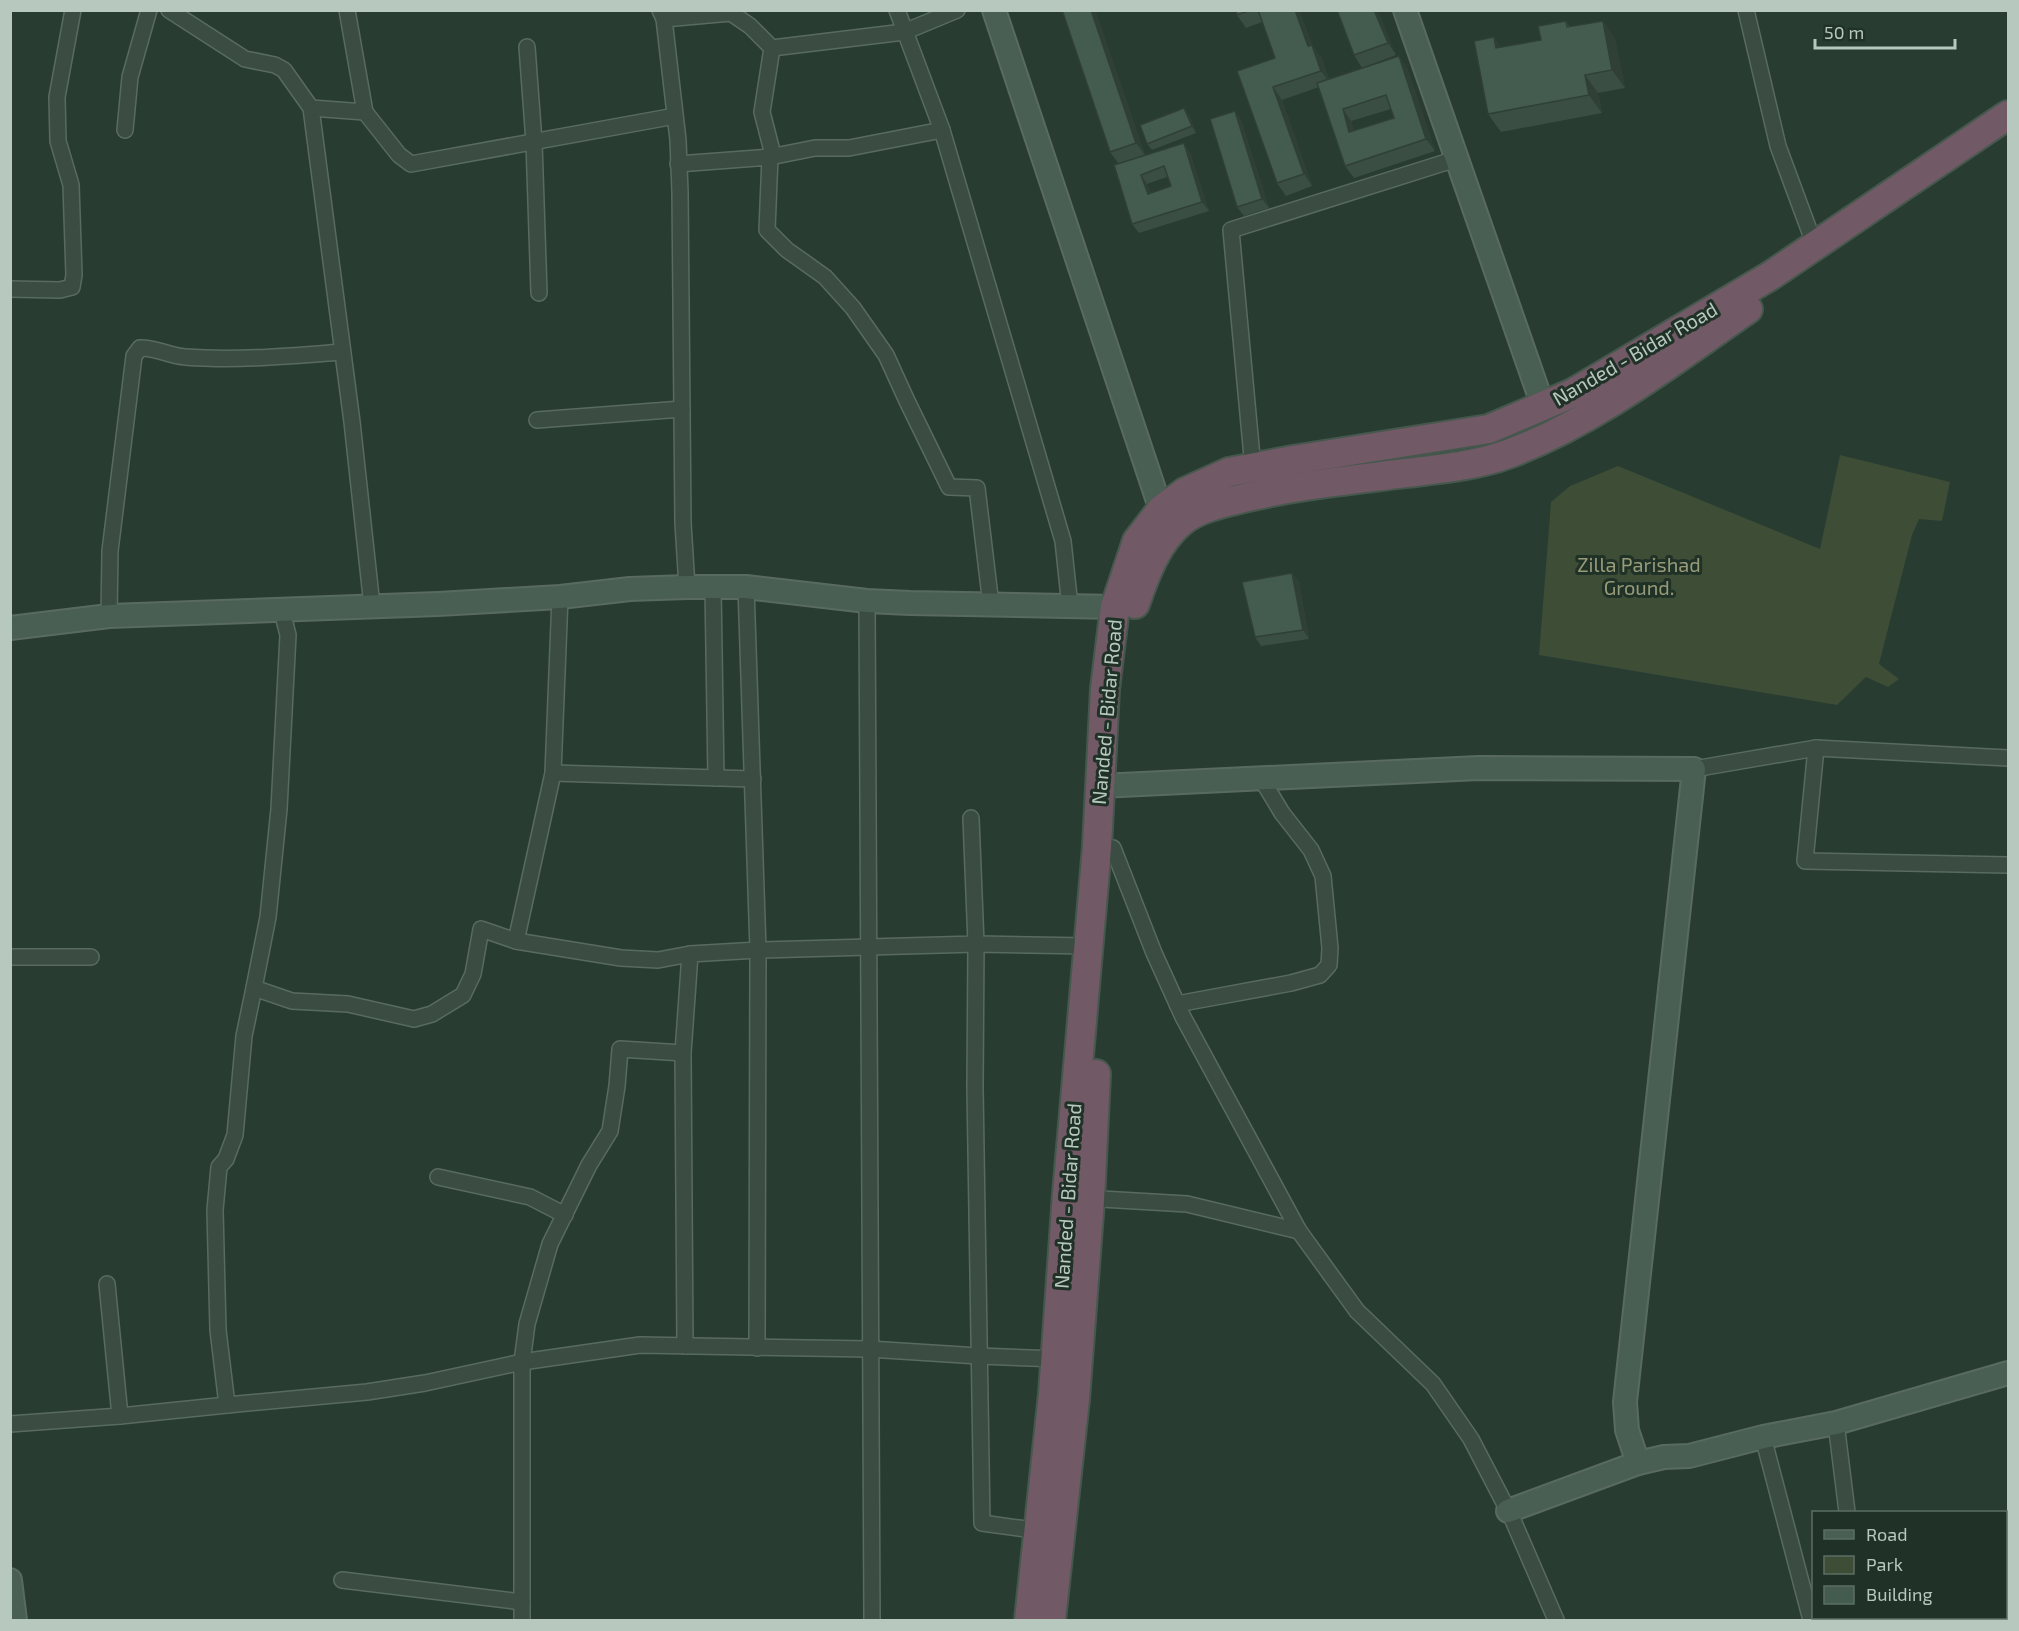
<svg xmlns="http://www.w3.org/2000/svg" width="2019" height="1631" font-family="'Exo 2',sans-serif">
<style>
.green{fill:#3d4d36}
.lines{fill:none;stroke-linecap:round;stroke-linejoin:round}
.street-casing{stroke:#596b61;stroke-width:18}
.secondary-casing{stroke:#596b61;stroke-width:26}
.highway-casing{stroke:#46584e;stroke-width:32}
.street{stroke:#3b4d43;stroke-width:15}
.secondary{stroke:#4a5f54;stroke-width:22}
.highway{stroke:#725966;stroke-width:28}
.wall{fill:#3a4e44;fill-rule:evenodd}
.shaded-wall{fill:#304037}
.building{fill:#445b4f;stroke:#304037;stroke-width:1.5;fill-rule:evenodd}
.labels{text-anchor:middle;stroke-width:6;stroke-linejoin:round;paint-order:stroke}
.street-label{font-size:20px;fill:#b7c8bf;stroke:#203228}
.park-label{font-size:20px;fill:#979b78;stroke:#203228}
</style>
<rect width="100%" height="100%" fill="#283c31"/>
<!-- green -->
<path class="green" d="M1840 455 1950 482 1942 521 1919 519 1912 535 1879 664 1899 679 1888 687 1866 677 1837 705 1539 655 1551 502 1570 486 1618 466 1820 549Z"/>
<g class="lines">
<defs>
<g id="street">
<path d="M169 10 245 59 275 65 284 70 311 108 352 422 372 606"/>
<path d="M347 10 365 112 399 155 411 164 675 116"/>
<path d="M660 10 664 19 678 140 680 192 683 523 687 587"/>
<path d="M897 10 942 130 1063 541 1070 607"/>
<path d="M1746 10 1778 146 1815 246"/>
<path d="M664 19 731 13 750 26 772 48 762 112 772 151 770 157 815 148H849L942 130"/>
<path d="M527 47 534 142 539 293"/>
<path d="M772 48 904 32 957 10"/>
<path d="M311 108 365 112"/>
<path d="M125 130 130 77 149 10"/>
<path d="M678 164 770 157 767 230 787 250 825 277 853 308 886 355 907 401 949 487 977 488 991 605"/>
<path d="M10 289 60 290 72 287 74 275 71 185 58 141 57 97 73 10"/>
<path d="M537 420 682 409"/>
<path d="M1253 468 1231 230 1456 159"/>
<path d="M713 587 716 778"/>
<path d="M867 601C866 941 869 1281 872 1620"/>
<path d="M282 611 288 635 279 809 268 917 254 988 292 1001 348 1004 414 1019 432 1014 463 995 473 974 481 929 516 941 621 958 658 960 690 954"/>
<path d="M109 616 110 551 134 356 140 348C154 347 170 356 185 357 237 361 290 356 342 352"/>
<path d="M1816 748 1805 861 2008 865"/>
<path d="M1694 769 1816 748 2008 758"/>
<path d="M553 773 753 779"/>
<path d="M1113 848 1154 953 1183 1017 1299 1231 1357 1311 1433 1384 1471 1439 1512 1518 1556 1620"/>
<path d="M516 941 553 773 560 597"/>
<path d="M10 957H91"/>
<path d="M254 988 244 1036 235 1135 226 1159 219 1167 215 1210 218 1330 227 1405 367 1392 425 1383 522 1362 640 1345 869 1349 979 1356 1059 1359"/>
<path d="M1177 1004 1291 983 1320 975 1329 965 1330 948 1323 876 1311 850 1282 813 1261 778"/>
<path d="M683 1053 685 1346"/>
<path d="M438 1177 530 1197 565 1215"/>
<path d="M1084 1198 1187 1204 1299 1231"/>
<path d="M107 1284 120 1416"/>
<path d="M757 1348 758 950 976 944 971 818"/>
<path d="M1836 1423 1847 1512"/>
<path d="M10 1424 120 1416 227 1405"/>
<path d="M1763 1437 1811 1620"/>
<path d="M2006 1521H2008"/>
<path d="M1040 1531 982 1523 975 1088 976 944 1088 946"/>
<path d="M342 1580 522 1602"/>
<path d="M1859 1618 1860 1620"/>
<path d="M522 1620V1362L527 1324 550 1244 589 1165 610 1131 617 1086 620 1049 683 1053 690 954 758 950 746 587"/>
</g>
<g id="secondary">
<path d="M994 10 1161 510"/>
<path d="M1405 10 1543 406"/>
<path d="M10 628 109 616 438 604 560 597 630 589 687 587H746L867 601 910 603 1115 607"/>
<path d="M1100 786 1479 768 1694 769 1625 1402 1627 1430 1638 1463 1664 1457 1689 1456 1763 1437 1836 1423 2008 1373"/>
<path d="M1508 1511 1638 1463"/>
<path d="M10 1580 15 1620"/>
</g>
<g id="highway">
<path d="M1135 604C1145 575 1157 542 1181 522 1198 508 1223 503 1244 498 1297 485 1351 480 1406 473 1440 469 1475 466 1508 454 1596 421 1671 362 1748 309"/>
<path d="M1029 1620 1053 1394 1067 1194 1097 847 1105 689 1115 607 1137 541 1161 510 1185 492 1229 472 1293 460 1489 429 1573 393 1770 276 2008 115"/>
<path d="M1051 1620 1075 1399 1090 1200 1096 1074"/>
</g>
</defs>
<!-- street casing -->
<use href="#street" class="street-casing"/>
<!-- secondary casing -->
<use href="#secondary" class="secondary-casing"/>
<!-- highway casing -->
<use href="#highway" class="highway-casing"/>
<!-- street -->
<use href="#street" class="street"/>
<!-- secondary -->
<use href="#secondary" class="secondary"/>
<!-- highway -->
<use href="#highway" class="highway"/>
</g>
<!-- wall -->
<g class="wall">
<path d="M1062 10H1095L1145 155 1184 143 1190 153 1209 211 1139 233 1132 224 1119 164 1110 152ZM1167 177 1171 186 1151 193 1147 184Z"/>
<path d="M1236 10H1299L1312 45 1321 57 1329 79 1407 68 1435 151 1354 178 1345 166 1319 87 1282 100 1312 186 1286 196 1277 183 1237 71 1275 58 1262 22 1246 28 1237 15ZM1391 109 1394 118 1354 131 1351 121Z"/>
<path d="M1377 10 1396 55 1362 68 1354 55Z"/>
<path d="M1566 21 1570 27 1603 21 1615 39 1625 88 1598 93 1602 113 1501 132 1488 114 1494 37 1501 48 1541 40Z"/>
<path d="M1235 111 1241 120 1269 208 1244 216 1237 207Z"/>
<path d="M1189 114 1196 133 1152 150 1147 144Z"/>
<path d="M1292 573 1299 582 1309 639 1261 646 1255 637Z"/>
</g>
<!-- shaded-wall -->
<g class="shaded-wall">
<path d="M1091 10H1095L1145 155 1136 143Z"/>
<path d="M1295 10H1299L1317 59 1308 46Z"/>
<path d="M1374 10H1377L1396 55 1388 43Z"/>
<path d="M1603 21 1615 39 1625 88 1612 70Z"/>
<path d="M1494 37 1507 55 1496 48Z"/>
<path d="M1312 45 1321 57 1330 83 1321 71Z"/>
<path d="M1399 56 1407 68 1435 151 1426 139Z"/>
<path d="M1585 75 1598 93 1602 113 1589 95Z"/>
<path d="M1273 87 1282 100 1312 186 1304 174Z"/>
<path d="M1184 108 1189 114 1196 133 1192 126Z"/>
<path d="M1343 109 1351 121 1358 144 1349 132Z"/>
<path d="M1235 111 1241 120 1269 208 1262 199Z"/>
<path d="M1184 143 1190 153 1209 211 1202 202Z"/>
<path d="M1141 175 1147 184 1155 204 1148 194Z"/>
<path d="M1292 573 1299 582 1309 639 1303 630Z"/>
</g>
<!-- building -->
<g class="building">
<path d="M1062 10H1091L1136 143 1110 152Z"/>
<path d="M1236 10H1251L1237 15Z"/>
<path d="M1258 10H1295L1308 46 1312 45 1321 71 1273 87 1304 174 1277 183 1237 71 1275 58Z"/>
<path d="M1337 10H1374L1388 43 1354 55Z"/>
<path d="M1566 21 1567 27 1603 21 1612 70 1585 75 1589 95 1488 114 1474 41 1494 37 1496 48 1541 40 1538 26Z"/>
<path d="M1399 56 1426 139 1345 166 1317 83ZM1386 95 1394 118 1349 132 1343 109Z"/>
<path d="M1184 108 1192 126 1147 144 1140 125Z"/>
<path d="M1235 111 1262 199 1237 207 1210 119Z"/>
<path d="M1184 143 1202 202 1132 224 1114 165ZM1164 166 1171 186 1148 194 1141 175Z"/>
<path d="M1292 573 1303 630 1255 637 1242 582Z"/>
</g>
<g class="labels">
<!-- street labels -->
<g class="street-label">
<text transform="translate(1635 354) rotate(-30)" y="7">Nanded - Bidar Road</text>
<text transform="translate(1107 712) rotate(-85)" y="7">Nanded - Bidar Road</text>
<text transform="translate(1068 1196) rotate(-86)" y="7">Nanded - Bidar Road</text>
</g>
<!-- park labels -->
<g class="park-label">
<text x="1639" y="572">Zilla Parishad<tspan x="1639" dy="23">Ground.</tspan></text>
</g>
</g>
<!-- border -->
<rect width="2019" height="1631" fill="none" stroke="#b7c8bf" stroke-width="24"/>
<!-- legend -->
<rect x="1812" y="1511" width="195" height="108" fill="#203228" stroke="#5c6e64" stroke-width="1.5"/>
<rect x="1824" y="1530" width="30" height="9" fill="#4a5f54" stroke="#5c6e64" stroke-width="1.5"/>
<text x="1866" y="1541" font-size="18" fill="#b7c8bf">Road</text>
<rect x="1824" y="1556" width="30" height="18" fill="#3d4d36" stroke="#5c6e64" stroke-width="1.5"/>
<text x="1866" y="1571" font-size="18" fill="#b7c8bf">Park</text>
<rect x="1824" y="1586" width="30" height="18" fill="#445b4f" stroke="#5c6e64" stroke-width="1.5"/>
<text x="1866" y="1601" font-size="18" fill="#b7c8bf">Building</text>
<!-- scale -->
<path d="M1815 39v9h140v-9" fill="none" stroke="#b7c8bf" stroke-width="3"/>
<text x="1824" y="39" font-size="18" fill="#b7c8bf" stroke="#203228" stroke-width="4.5" paint-order="stroke">50 m</text>
</svg>
